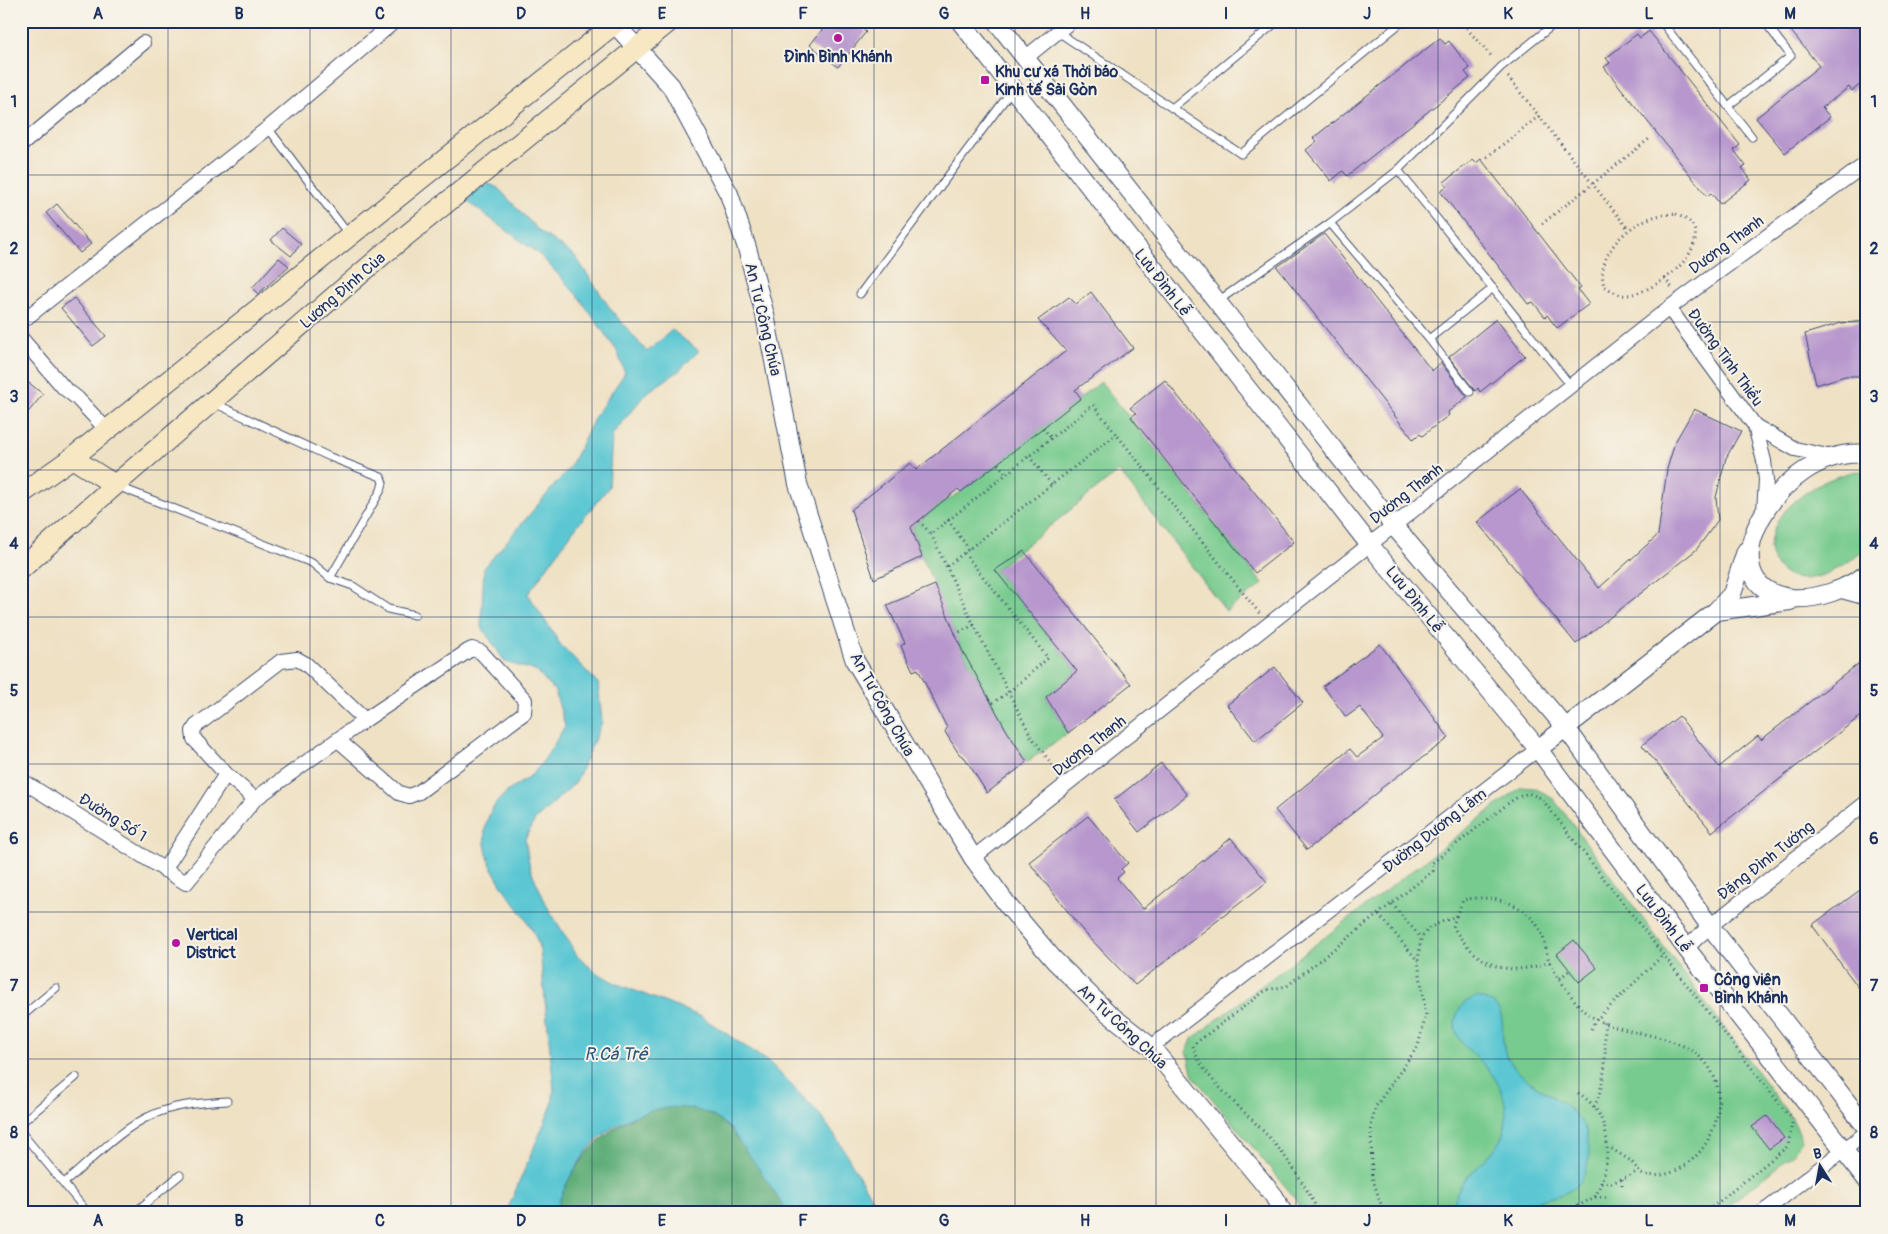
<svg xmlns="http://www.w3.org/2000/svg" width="1888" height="1234" font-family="Pangolin,sans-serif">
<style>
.green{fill:#77cb8e;stroke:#497d76}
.forest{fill:#61af79;stroke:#3e6f6c}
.water{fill:#5bc7d3;stroke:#3b7b98}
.building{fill:#b797cd}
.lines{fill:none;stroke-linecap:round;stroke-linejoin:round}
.service-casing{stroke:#3b4a6d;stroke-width:9}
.minor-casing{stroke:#3b4a6d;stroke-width:16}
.tertiary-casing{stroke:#3b4a6d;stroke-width:20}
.secondary-casing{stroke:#3b4a6d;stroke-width:22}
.path{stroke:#3b4a6d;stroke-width:3;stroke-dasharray:1 4;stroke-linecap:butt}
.service{stroke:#fff;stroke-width:7}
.minor{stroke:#fff;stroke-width:14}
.tertiary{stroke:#fff;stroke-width:18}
.secondary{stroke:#f7e8c3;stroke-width:20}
.grid{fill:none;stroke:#1b2f5e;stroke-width:1;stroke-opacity:0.55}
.poi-dot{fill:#b5179e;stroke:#f7f3e8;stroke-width:2}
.labels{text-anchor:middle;stroke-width:4;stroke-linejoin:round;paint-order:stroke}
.poi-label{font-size:16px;font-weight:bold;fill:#1b2f5e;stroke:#f7f3e8;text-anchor:start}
.street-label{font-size:16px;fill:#1b2f5e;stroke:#f7f3e8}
.water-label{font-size:18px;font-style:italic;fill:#2b557b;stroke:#f7f3e8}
.neatline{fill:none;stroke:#1b2f5e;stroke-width:2}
.grid-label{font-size:16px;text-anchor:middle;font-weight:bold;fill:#1b2f5e}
</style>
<rect width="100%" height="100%" fill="#f7f3e8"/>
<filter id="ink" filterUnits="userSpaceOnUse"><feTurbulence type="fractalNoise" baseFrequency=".02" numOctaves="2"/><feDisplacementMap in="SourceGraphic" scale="10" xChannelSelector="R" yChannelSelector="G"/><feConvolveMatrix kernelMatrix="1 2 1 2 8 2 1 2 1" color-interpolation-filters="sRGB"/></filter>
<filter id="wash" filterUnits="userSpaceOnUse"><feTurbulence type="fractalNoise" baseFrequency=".0096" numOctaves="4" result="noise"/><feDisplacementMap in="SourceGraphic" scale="20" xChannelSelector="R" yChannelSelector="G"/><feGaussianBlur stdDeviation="1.12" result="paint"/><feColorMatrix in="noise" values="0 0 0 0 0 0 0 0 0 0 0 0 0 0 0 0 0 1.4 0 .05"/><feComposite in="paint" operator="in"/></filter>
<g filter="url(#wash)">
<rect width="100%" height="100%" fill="#efe1c4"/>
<!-- green -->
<g class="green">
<path d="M1101 382 1263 584 1226 611 1119 471 995 570 1077 671 1046 697 1068 733 1027 762 1007 731 962 650 922 557 912 527 942 503 961 492Z"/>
<path d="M1859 471 1867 473V548C1848 564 1805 593 1781 571 1775 565 1771 557 1770 548 1769 508 1825 475 1859 471Z"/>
<path d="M1521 787 1534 788 1552 797 1793 1120 1802 1140 1793 1154 1719 1213H1302L1295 1198 1193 1076 1187 1052 1192 1039Z"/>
</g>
<!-- forest -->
<path class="forest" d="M675 1106C684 1108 696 1108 705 1112 741 1126 767 1181 787 1213H555C569 1167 599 1131 644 1112 653 1109 665 1108 675 1106Z"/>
<!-- water -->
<g class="water">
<path d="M489 184 498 188 539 231 575 256 612 311 647 352 672 330 699 351 679 371 646 393 612 435 609 487 573 531 528 594 560 644 598 683 602 722 576 782 535 820 525 839 530 868 547 906 576 954 594 971 615 983 702 1017 771 1064 821 1116 841 1145 880 1213H787C772 1188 757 1165 740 1143 736 1137 732 1129 726 1125 686 1091 620 1111 589 1149 574 1167 562 1190 555 1213H506L552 1105 554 1089 540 950C533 921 512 904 498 879 480 849 478 817 506 793 515 785 528 780 536 770 547 758 556 740 565 726L555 691 536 671 505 662 481 626 484 568 570 467 596 415 625 373 617 351 578 296 540 255 468 202V190Z"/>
<path d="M1477 997C1517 1006 1494 1034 1508 1058 1529 1096 1590 1100 1589 1150 1589 1160 1587 1170 1582 1179 1574 1196 1548 1196 1532 1203 1526 1205 1519 1212 1512 1213 1494 1216 1474 1213 1455 1213 1447 1167 1515 1164 1505 1104 1503 1092 1498 1082 1491 1073 1477 1053 1447 1041 1457 1014 1461 1004 1467 1000 1477 997Z"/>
</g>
<g id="blocks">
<!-- building -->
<g class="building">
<path d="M829 21H853L866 32 838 67 810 45Z"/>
<path d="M1783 21H1856L1867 36V79L1852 91 1849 87 1822 108 1830 117 1785 153 1756 118 1819 66Z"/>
<path d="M1649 31 1740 145 1734 150 1746 166 1742 168 1751 180 1720 204 1711 193 1707 196 1604 67 1610 63 1606 58 1637 34 1640 38Z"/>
<path d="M1440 38 1445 44 1449 41 1470 68 1465 72 1470 78 1347 176 1343 171 1331 181 1306 150 1317 141 1313 138Z"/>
<path d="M1481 159 1581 288 1578 290 1589 304 1557 328 1547 315 1545 317 1533 302 1528 304 1440 191 1447 186 1444 182 1462 168 1473 160 1476 163Z"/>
<path d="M57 204 91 244 80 253 46 213Z"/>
<path d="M282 228 301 244 291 256 271 240Z"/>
<path d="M1324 234 1432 371 1441 363 1467 397 1448 412 1449 415 1422 436 1420 434 1413 439 1277 267Z"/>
<path d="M279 258 289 266 258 294 252 288Z"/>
<path d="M1091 292 1133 348 1075 390 1081 398 961 492 958 489 911 527 922 557 874 579 851 510 910 463 916 470 1066 351 1038 320 1069 297 1076 304Z"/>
<path d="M74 298 106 336 93 346 61 308Z"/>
<path d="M1496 319 1525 356 1480 392 1478 388 1475 391 1449 357Z"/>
<path d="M1867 321V376H1845L1816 385 1805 334 1841 323Z"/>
<path d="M1165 380 1294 542 1255 573 1131 417 1136 413 1130 408Z"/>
<path d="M29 383 43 394 21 421V393Z"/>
<path d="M1694 409 1741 431 1726 458 1716 497 1718 520 1696 550 1576 644 1477 522 1520 489 1599 588 1658 535 1667 469 1675 442Z"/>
<path d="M1024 551 1131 684 1068 733 1046 697 1077 671 995 570Z"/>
<path d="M935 585 962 650 1007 731 1027 762 987 793 965 758 959 754 945 732 947 728 918 669 913 671 901 646 905 643 887 605Z"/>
<path d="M1380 644 1449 738 1380 789 1381 790 1307 850 1275 810 1350 749 1357 757 1383 738 1360 707 1346 717 1323 686Z"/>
<path d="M1867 657V711L1712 832 1642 745 1679 716 1719 767 1758 736 1761 740Z"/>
<path d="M1275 667 1303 703 1255 741 1227 705Z"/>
<path d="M1161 763 1187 795 1139 832 1114 800Z"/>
<path d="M1088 816 1128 863 1121 869 1124 872 1117 878 1143 909 1231 838 1267 882 1135 985 1083 931 1029 862Z"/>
<path d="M1867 885V999L1812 925Z"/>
<path d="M1574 940 1597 968 1579 982 1557 954Z"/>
<path d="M1767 1116 1784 1138 1769 1149 1752 1127Z"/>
</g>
</g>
</g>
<g filter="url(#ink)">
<use href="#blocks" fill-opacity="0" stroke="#3b4a6d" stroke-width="1"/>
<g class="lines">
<defs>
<g id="service">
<path d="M1661 21 1752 137"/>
<path d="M1058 32 1241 154 1403 21"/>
<path d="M1728 106 1791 56 1764 21"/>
<path d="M1172 108 1278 21"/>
<path d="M268 128 349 235"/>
<path d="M1398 170 1571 386"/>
<path d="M1330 223 1429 339 1470 392"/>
<path d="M860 294 1012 90"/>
<path d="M1218 301 1330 223 1398 170 1501 67 1558 21"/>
<path d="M1429 339 1493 288"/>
<path d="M214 403 330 457 381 477 383 483 381 490 330 578"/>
<path d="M117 486 312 563 330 578 353 586 388 609 415 615"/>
<path d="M21 1017 56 988"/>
<path d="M21 1123 76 1077"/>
<path d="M21 1132 88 1213"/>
<path d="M64 1183C90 1162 121 1128 152 1115 176 1104 202 1103 227 1101"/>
<path d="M134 1213 180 1175"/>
</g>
<g id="minor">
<path d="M1024 59 1071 21"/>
<path d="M21 145 143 43"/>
<path d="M1669 308 1755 426 1764 461 1766 480 1764 511"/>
<path d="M21 322 268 128 395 21"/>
<path d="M21 338 64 388 77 398 107 430"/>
<path d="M1755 426 1795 449 1837 458"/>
<path d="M1838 590 1867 598"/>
<path d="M21 780 186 883 255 799 365 720 468 651 472 649 481 652 525 700 524 713 419 792 409 796 399 793 338 740"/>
<path d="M255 799 226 774 194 739 193 731 196 726 281 661 297 659 306 664 365 720"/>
<path d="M973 858 1669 308 1867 163"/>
<path d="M164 870 226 774"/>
<path d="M1686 948 1710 926 1867 802"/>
<path d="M1151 1047 1538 749"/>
<path d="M1762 1213 1867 1132"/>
</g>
<g id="tertiary">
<path d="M960 21 1369 544 1538 749 1686 948 1867 1180"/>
<path d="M996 21 1394 526 1566 728 1710 926 1867 1128"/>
<path d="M615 24 671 86 729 194 747 248 765 315 798 484 855 661 973 858 1009 907 1054 960 1108 1013 1151 1047 1274 1196 1283 1213"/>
<path d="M1867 454C1778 444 1698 588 1792 598 1818 600 1846 589 1867 574"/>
<path d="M1716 611 1790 601"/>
<path d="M1538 749 1716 611 1732 594 1746 551"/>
</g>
<g id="secondary">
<path d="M72 458 115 485"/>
<path d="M21 494 72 458 618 21"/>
<path d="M21 569 115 485 386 252 670 21"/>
</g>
</defs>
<!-- service casing -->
<use href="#service" class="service-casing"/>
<!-- minor casing -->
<use href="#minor" class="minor-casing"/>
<!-- tertiary casing -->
<use href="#tertiary" class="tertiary-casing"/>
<!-- secondary casing -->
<use href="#secondary" class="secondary-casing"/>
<!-- path -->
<g class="path">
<path d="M1460 21 1493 58"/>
<path d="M1508 77 1629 230"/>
<path d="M1487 157 1539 116"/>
<path d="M1676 214C1683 218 1691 220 1694 228 1705 257 1647 298 1622 295 1616 294 1609 289 1604 286 1595 255 1628 223 1657 216 1663 214 1670 215 1676 214Z"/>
<path d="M1542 224 1649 139"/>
<path d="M1665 278 1672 288"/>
<path d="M1043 428 1051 438"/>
<path d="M1029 456 1052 485"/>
<path d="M998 464 1006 474"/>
<path d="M948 520 969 549"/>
<path d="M919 521 931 534 1093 405 1260 614"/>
<path d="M931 534 974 625 1031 736 1058 773"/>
<path d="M964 553 1048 658 1008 693 991 704"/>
<path d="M947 566 1117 434"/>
<path d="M955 634 974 625"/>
<path d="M1392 904 1421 938"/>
<path d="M1379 915 1418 961"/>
<path d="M1456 916 1453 927C1478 966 1505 978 1550 962"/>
<path d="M1560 978 1570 970"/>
<path d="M1591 1029 1596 1020 1663 955"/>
<path d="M1594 1107C1607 1081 1606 1050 1604 1022"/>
<path d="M1622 1179V1186"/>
<path d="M1601 1183H1612L1639 1171"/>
<path d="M1595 1197H1607"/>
<path d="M1319 1213C1306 1186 1288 1158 1268 1136 1246 1112 1198 1074 1193 1045L1266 990 1287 986 1433 871 1431 864 1514 799 1528 793 1541 798 1786 1112 1793 1118 1788 1146 1705 1213"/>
<path d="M1384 1213 1372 1177 1371 1125 1376 1106 1418 1046 1426 1015 1418 961 1421 938 1430 927 1456 916 1463 900C1489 894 1521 901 1537 925 1545 936 1545 949 1549 961 1554 973 1572 998 1581 1008 1612 1040 1672 1026 1705 1062 1742 1105 1698 1188 1641 1174L1631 1161 1609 1147"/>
<path d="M1564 1213 1595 1197C1612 1163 1615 1115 1578 1093"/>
</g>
<!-- service -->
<use href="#service" class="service"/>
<!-- minor -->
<use href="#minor" class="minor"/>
<!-- tertiary -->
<use href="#tertiary" class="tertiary"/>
<!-- secondary -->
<use href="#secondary" class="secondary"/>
</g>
</g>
<!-- grid -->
<path class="grid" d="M168 21V1213M310 21V1213M451 21V1213M592 21V1213M732 21V1213M874 21V1213M1015 21V1213M1156 21V1213M1296 21V1213M1438 21V1213M1579 21V1213M1720 21V1213M21 175H1867M21 322H1867M21 470H1867M21 617H1867M21 764H1867M21 912H1867M21 1059H1867"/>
<!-- markers -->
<g class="poi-dot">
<circle cx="838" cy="38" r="5"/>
<rect x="980" y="75" width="10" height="10" rx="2.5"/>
<circle cx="176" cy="943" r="5"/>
<rect x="1699" y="983" width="10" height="10" rx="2.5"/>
</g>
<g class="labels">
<!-- poi labels -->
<g class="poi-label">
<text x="838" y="62" text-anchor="middle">Đình Bình Khánh</text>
<text x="995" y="77">Khu cư xá Thời báo<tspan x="995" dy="18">Kinh tế Sài Gòn</tspan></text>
<text x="186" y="940">Vertical<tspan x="186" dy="18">District</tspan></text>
<text x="1714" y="985">Công viên<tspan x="1714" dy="18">Bình Khánh</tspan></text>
</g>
<!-- street labels -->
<g class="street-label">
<text transform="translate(1726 244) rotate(-36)" y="6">Dương Thanh</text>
<text transform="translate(1163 282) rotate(52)" y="6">Lưu Đình Lễ</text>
<text transform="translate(342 290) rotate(-41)" y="6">Lương Định Của</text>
<text transform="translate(764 319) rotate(77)" y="6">An Tư Công Chúa</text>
<text transform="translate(1726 357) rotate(54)" y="6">Đường Tinh Thiều</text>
<text transform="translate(1406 493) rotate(-38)" y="6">Dương Thanh</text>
<text transform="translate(1415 599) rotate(51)" y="6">Lưu Đình Lễ</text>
<text transform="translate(883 704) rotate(61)" y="6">An Tư Công Chúa</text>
<text transform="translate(1089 745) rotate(-38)" y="6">Dương Thanh</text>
<text transform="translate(113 817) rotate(32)" y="6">Đường Số 1</text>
<text transform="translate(1434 830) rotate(-38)" y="6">Đường Dương Lâm</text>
<text transform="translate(1765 860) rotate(-38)" y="6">Đặng Đình Tướng</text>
<text transform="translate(1664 918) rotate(53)" y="6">Lưu Đình Lễ</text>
<text transform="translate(1123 1026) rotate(43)" y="6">An Tư Công Chúa</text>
</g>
<!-- water labels -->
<g class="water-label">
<text x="616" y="1060">R.Cá Trê</text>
</g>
</g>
<!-- margin -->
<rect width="1888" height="1234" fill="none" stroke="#f7f3e8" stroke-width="55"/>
<!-- north arrow -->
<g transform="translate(1820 1166) rotate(349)" stroke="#f7f3e8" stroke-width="4" paint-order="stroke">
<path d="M0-4L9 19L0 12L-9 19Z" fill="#1b2f5e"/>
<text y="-8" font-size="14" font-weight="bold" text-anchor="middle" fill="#1b2f5e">B</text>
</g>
<rect x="28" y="28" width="1832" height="1178" class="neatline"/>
<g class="grid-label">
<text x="98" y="19">A</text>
<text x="239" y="19">B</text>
<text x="380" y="19">C</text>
<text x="521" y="19">D</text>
<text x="662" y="19">E</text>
<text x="803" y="19">F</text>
<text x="944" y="19">G</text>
<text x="1085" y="19">H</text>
<text x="1226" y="19">I</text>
<text x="1367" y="19">J</text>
<text x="1508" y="19">K</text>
<text x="1649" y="19">L</text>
<text x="1790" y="19">M</text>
<text x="14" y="107">1</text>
<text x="1874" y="107">1</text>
<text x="14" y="254">2</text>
<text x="1874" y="254">2</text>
<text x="14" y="402">3</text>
<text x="1874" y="402">3</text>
<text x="14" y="549">4</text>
<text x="1874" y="549">4</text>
<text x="14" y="696">5</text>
<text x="1874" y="696">5</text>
<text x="14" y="844">6</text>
<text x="1874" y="844">6</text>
<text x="14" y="991">7</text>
<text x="1874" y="991">7</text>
<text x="14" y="1138">8</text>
<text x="1874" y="1138">8</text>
<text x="98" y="1226">A</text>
<text x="239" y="1226">B</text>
<text x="380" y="1226">C</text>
<text x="521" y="1226">D</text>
<text x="662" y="1226">E</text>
<text x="803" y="1226">F</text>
<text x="944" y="1226">G</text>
<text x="1085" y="1226">H</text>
<text x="1226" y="1226">I</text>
<text x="1367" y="1226">J</text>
<text x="1508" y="1226">K</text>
<text x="1649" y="1226">L</text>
<text x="1790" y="1226">M</text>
</g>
</svg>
